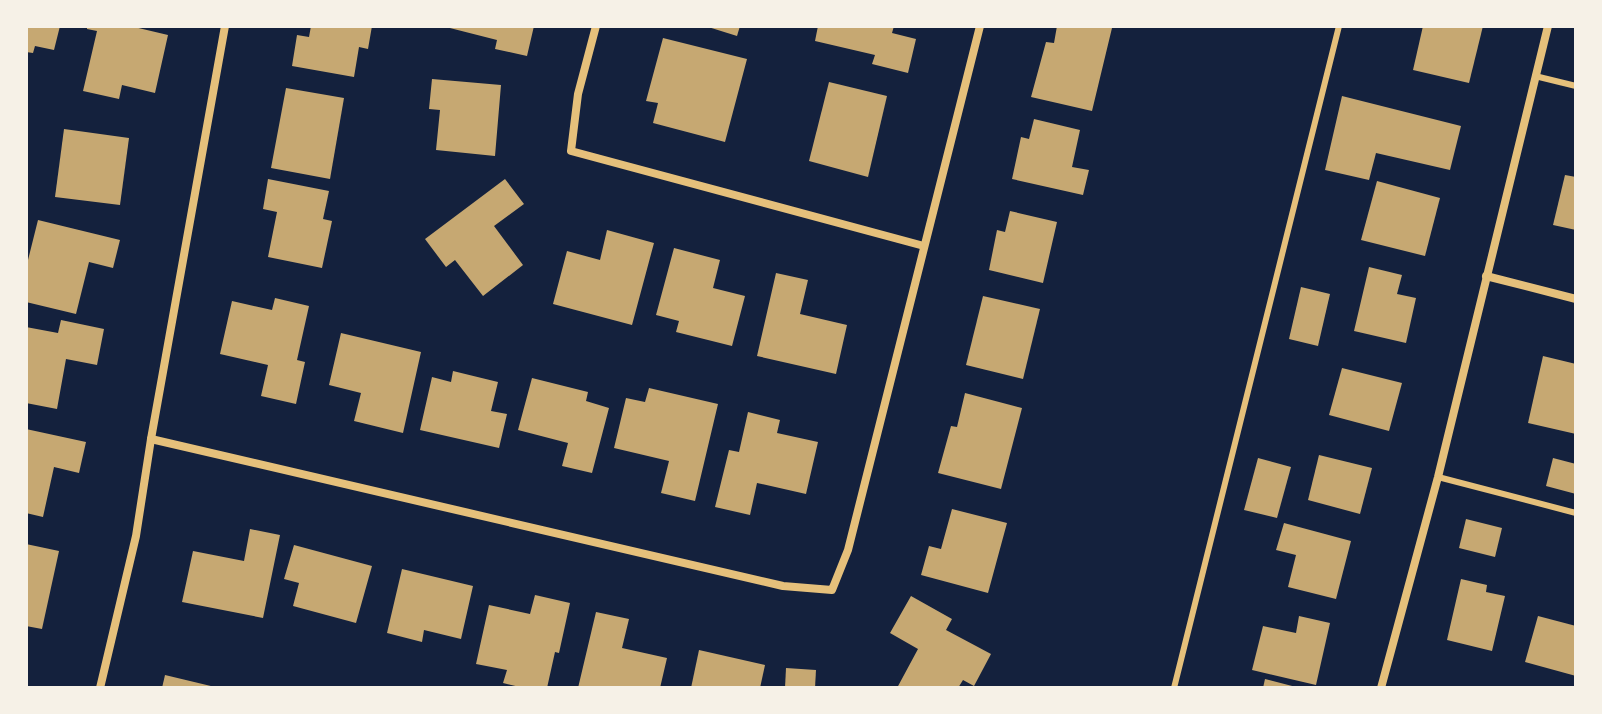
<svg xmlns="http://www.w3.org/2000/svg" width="1602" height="714" font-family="'DM Sans',sans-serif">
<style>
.building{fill:#c6a872}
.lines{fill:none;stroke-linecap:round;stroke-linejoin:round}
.service{stroke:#e5c07b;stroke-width:6}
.minor{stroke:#e5c07b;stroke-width:8}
</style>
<rect width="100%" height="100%" fill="#14213d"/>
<!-- building -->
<g class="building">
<path d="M26 26H60L54 50 35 46 33 53 26 52Z"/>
<path d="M87 26H130L168 35 155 93 122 85 119 99 83 91 97 31 87 29Z"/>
<path d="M311 26H372L368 49 359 47 354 77 292 66 297 35 309 37Z"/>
<path d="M442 26H534L527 56 495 49 497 40Z"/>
<path d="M705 26H740L737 36Z"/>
<path d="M818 26H894L892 33 916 39 908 73 872 64 875 55 815 41Z"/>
<path d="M1057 26 1112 28 1092 111 1031 97 1046 42 1054 43Z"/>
<path d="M1423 26H1483L1469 83 1413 70Z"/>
<path d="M663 38 747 59 725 142 653 123 658 103 646 101Z"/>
<path d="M432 79 501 85 495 156 436 150 440 110 429 109Z"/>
<path d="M829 82 887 96 868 177 809 161Z"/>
<path d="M286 88 344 98 330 179 271 168Z"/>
<path d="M1342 96 1461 126 1450 170 1376 153 1369 180 1325 170Z"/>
<path d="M1034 119 1080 130 1072 167 1089 170 1083 195 1012 179 1021 137 1029 139Z"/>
<path d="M64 129 129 138 120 205 55 197Z"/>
<path d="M1565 175 1576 177V230L1553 225Z"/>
<path d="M268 179 329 191 323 219 332 221 322 268 268 257 277 212 263 209Z"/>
<path d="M505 179 524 204 494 226 523 265 483 296 455 260 446 267 425 239Z"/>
<path d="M1377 181 1440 198 1425 256 1361 240Z"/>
<path d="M1010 211 1057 222 1043 283 989 270 997 230 1005 232Z"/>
<path d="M38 220 120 240 113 268 89 262 76 314 26 302V268Z"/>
<path d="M607 230 654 243 632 325 553 304 567 251 600 260Z"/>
<path d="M674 248 720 260 713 288 745 296 732 346 676 332 679 321 656 315Z"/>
<path d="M1369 267 1402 275 1397 294 1416 298 1406 343 1354 331Z"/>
<path d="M776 273 808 280 800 314 847 325 836 374 757 356Z"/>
<path d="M1301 287 1330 294 1318 346 1289 339Z"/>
<path d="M983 296 1040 309 1023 379 966 365Z"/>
<path d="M275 298 309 306 297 360 305 362 296 404 261 396 268 365 220 354 232 301 272 310Z"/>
<path d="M61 320 104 329 97 365 66 359 57 409 26 403V327L58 333Z"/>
<path d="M341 333 421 352 403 433 354 421 361 393 329 385Z"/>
<path d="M1543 356 1576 364V434L1528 423Z"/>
<path d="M1342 368 1402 383 1389 431 1329 415Z"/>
<path d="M453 371 498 382 491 411 507 414 499 448 420 430 432 377 451 382Z"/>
<path d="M532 378 588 392 586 401 609 408 592 473 562 466 568 443 518 430Z"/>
<path d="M649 388 718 404 695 501 661 493 669 461 614 448 626 398 645 402Z"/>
<path d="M965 393 1022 408 1001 489 938 473 951 426 957 427Z"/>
<path d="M748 412 780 420 777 433 818 442 806 494 757 483 750 515 715 507 729 450 739 452Z"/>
<path d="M26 429 86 442 79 473 54 467 43 517 26 513Z"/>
<path d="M1319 455 1372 468 1360 514 1308 500Z"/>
<path d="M1258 458 1291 467 1277 518 1244 510Z"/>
<path d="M1553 458 1576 464V494L1546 486Z"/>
<path d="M952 509 1007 523 988 593 921 575 929 546 941 549Z"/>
<path d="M1466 519 1502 528 1495 557 1459 548Z"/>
<path d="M1284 523 1351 541 1336 599 1288 587 1296 555 1276 550Z"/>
<path d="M250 529 280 535 263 618 182 602 193 551 244 561Z"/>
<path d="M26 544 59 551 42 629 26 626Z"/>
<path d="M294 545 372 566 356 623 293 606 299 583 284 579Z"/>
<path d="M402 569 473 586 461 639 424 630 422 642 387 633Z"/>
<path d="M1461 579 1487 585 1486 592 1505 596 1492 651 1447 640Z"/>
<path d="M535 595 570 603 559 653 555 652 547 688H524L503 683 507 670 476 664 489 605 530 614Z"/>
<path d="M911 596 952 619 946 630 991 654 974 686 963 680 958 688H897L918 649 890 633Z"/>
<path d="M596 612 629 619 622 648 667 658 660 688H578Z"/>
<path d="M1299 616 1330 623 1316 685 1252 670 1263 626 1296 633Z"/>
<path d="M1538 616 1576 626V676L1525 662Z"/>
<path d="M699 650 765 665 760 688H691Z"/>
<path d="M786 668 816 670 815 688H785Z"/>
<path d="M165 675 215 687V688H162Z"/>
<path d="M1265 679 1296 687 1295 688H1263Z"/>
</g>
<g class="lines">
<!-- service -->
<g class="service">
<path d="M1535 76 1576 86"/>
<path d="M1438 477 1576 513"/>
<path d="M1174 688 1339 26"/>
</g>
<!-- minor -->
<g class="minor">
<path d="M596 26 578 94 571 151 924 246"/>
<path d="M1486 276 1576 299"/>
<path d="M151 439 783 586 832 590 848 550 980 26"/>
<path d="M100 688 136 536 151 439 225 26"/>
<path d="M1381 688 1438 477 1548 26"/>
</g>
</g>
<!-- border -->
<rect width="1602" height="714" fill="none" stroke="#f6f1e7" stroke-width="56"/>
</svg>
